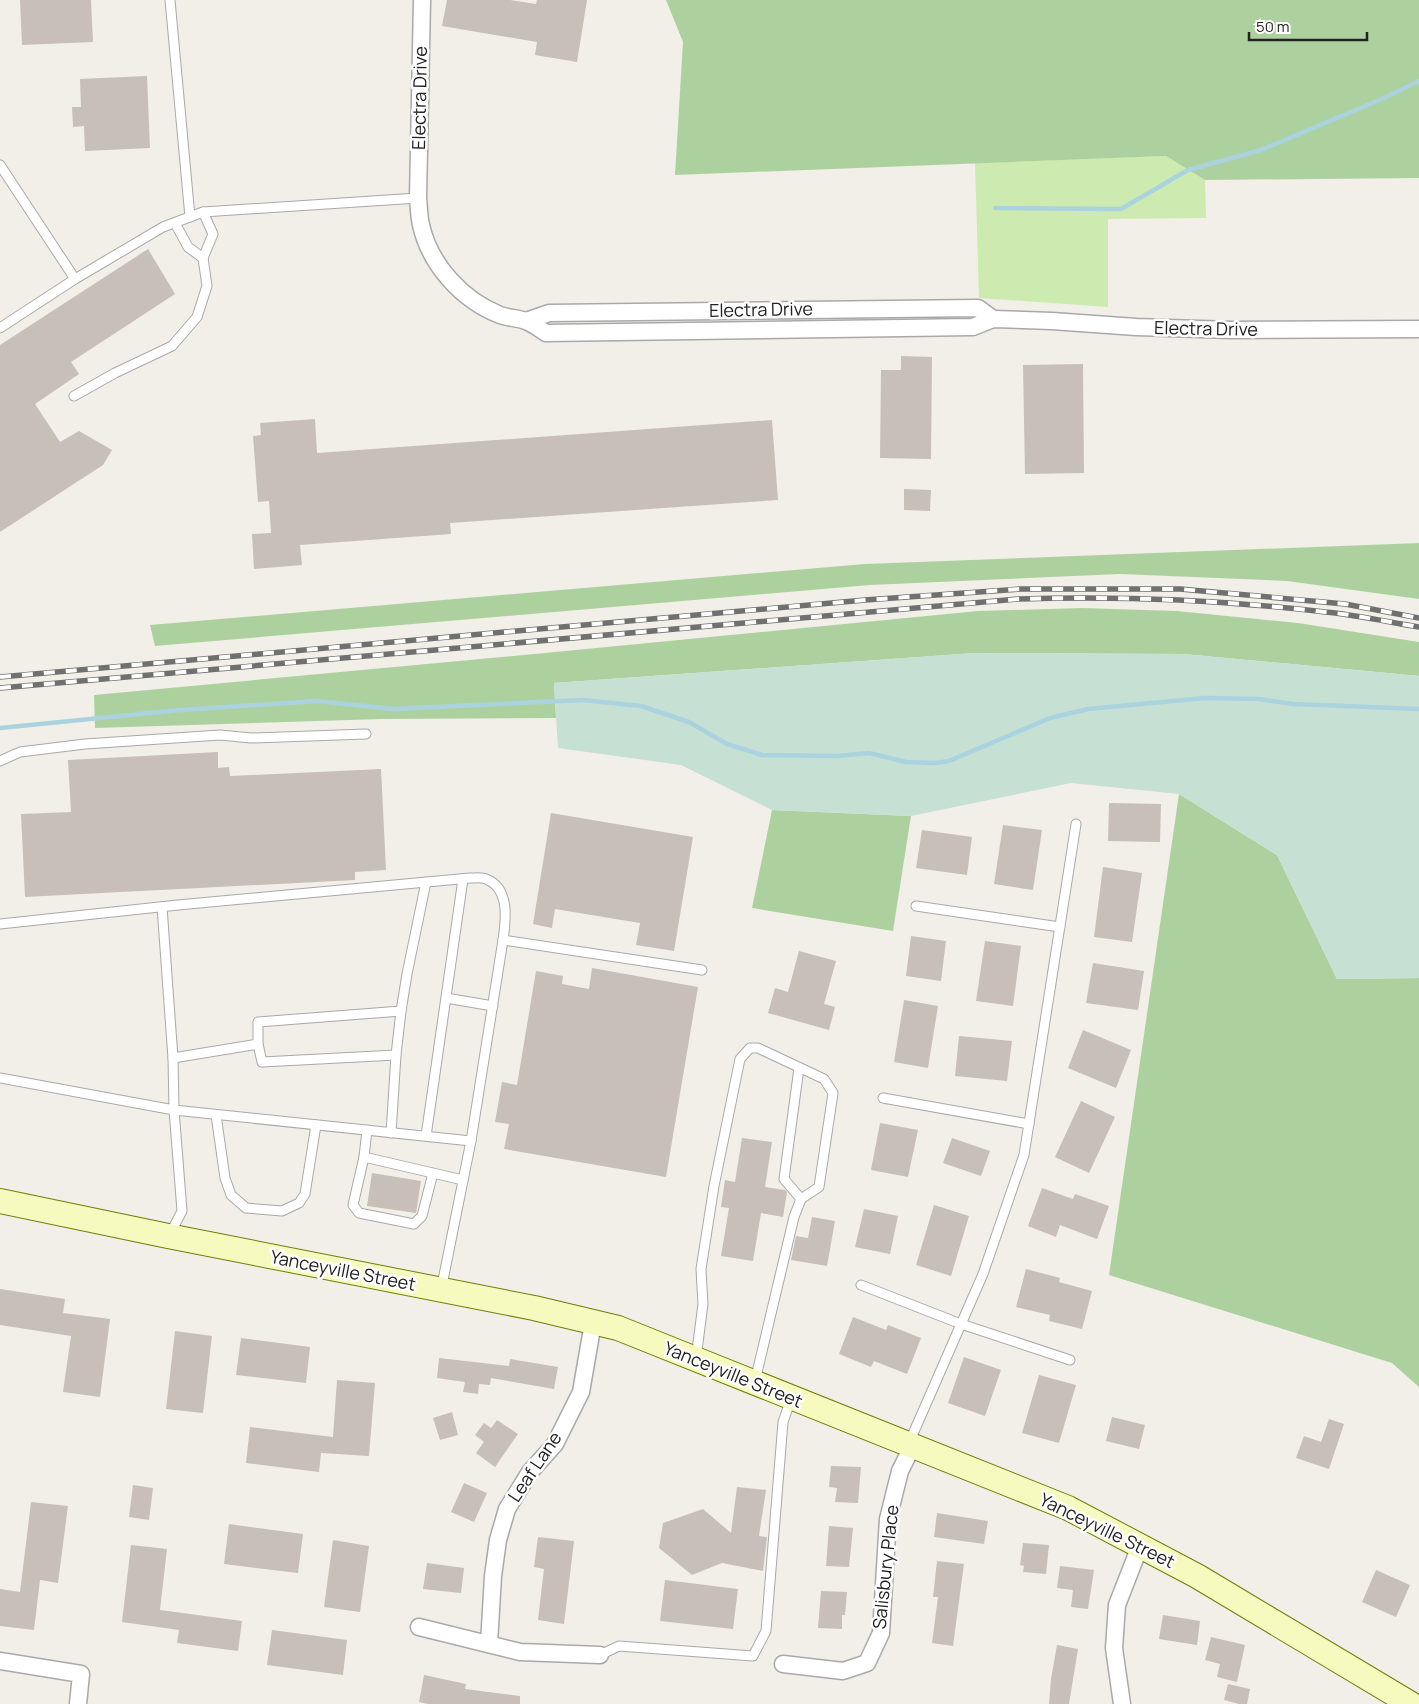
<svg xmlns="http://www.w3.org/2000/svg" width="1419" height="1704" font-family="Manrope,sans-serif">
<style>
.grass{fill:#cdebb0}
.forest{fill:#add19e}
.wetland{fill:#c6e0d4}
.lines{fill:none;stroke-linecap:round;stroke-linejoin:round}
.stream{stroke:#aad3df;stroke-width:4.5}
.building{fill:#c7bfb8}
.service-casing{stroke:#a9a9a9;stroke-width:11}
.minor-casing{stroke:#a9a9a9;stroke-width:19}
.secondary-casing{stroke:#707d05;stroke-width:26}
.service{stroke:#fff;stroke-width:9}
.minor{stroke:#fff;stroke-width:16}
.secondary{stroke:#f7fabf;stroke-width:24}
.rail-casing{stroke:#707070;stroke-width:5.5}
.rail{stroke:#fff;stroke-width:4;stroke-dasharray:11;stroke-linecap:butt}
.labels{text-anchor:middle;stroke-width:5;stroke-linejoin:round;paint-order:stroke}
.street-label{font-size:18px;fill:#222;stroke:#fff}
</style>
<rect width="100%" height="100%" fill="#f2efe9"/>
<!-- grass -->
<path class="grass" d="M1166 156 1205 180 1206 218 1108 219V307L979 298 975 163Z"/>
<!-- forest -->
<g class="forest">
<path d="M666 0H1419V178L1205 180 1166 156 675 175 683 42Z"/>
<path d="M1419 543V599L1287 581 1120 574 870 585 155 646 150 625 865 564Z"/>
<path d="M1082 608 1177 611 1298 623 1419 642V676L1183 654 975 653 554 683 556 718 381 719 95 728 94 695 555 652 978 611Z"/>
<path d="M1179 794 1277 855 1337 979 1419 978V1387L1392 1363 1109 1275Z"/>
<path d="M772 810 911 816 893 931 752 908Z"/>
</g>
<!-- wetland -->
<path class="wetland" d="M975 653 1183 654 1419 676V978L1337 979 1277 855 1179 794 1071 783 911 816 772 810 681 765 558 748 554 683Z"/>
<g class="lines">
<!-- stream -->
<g class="stream">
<path d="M995 208 1121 209 1188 170 1261 150 1384 98 1419 81"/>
<path d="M0 728 180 710 317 701 393 709 583 700 641 706 689 722 727 744 762 755 838 756 869 753 906 762 936 763 949 761 1050 718 1088 709 1205 698 1259 699 1293 704 1419 709"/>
</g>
</g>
<!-- building -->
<g class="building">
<path d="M20 0H91L93 42 22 45Z"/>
<path d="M447 0H510L536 4 537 0H587L577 62 535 55 537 42 442 26Z"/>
<path d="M147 76 150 148 85 151 84 126 73 127 72 107H81L80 79Z"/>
<path d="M148 249 175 294 71 362 79 374 35 404 60 442 79 431 112 450 103 465 0 532V345Z"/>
<path d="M901 356 932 357 931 459 880 458 881 370H901Z"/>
<path d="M1083 364 1084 473 1025 474 1023 365Z"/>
<path d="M315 419 317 453 772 420 778 500 450 523 451 534 300 545 302 565 254 569 252 534 271 533 269 501 258 502 253 436 261 435 260 423Z"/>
<path d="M904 489 931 490 930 511 904 510Z"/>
<path d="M218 752V768L229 767 230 776 381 769 386 870 355 872V880L25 897 21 814 71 812 68 760Z"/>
<path d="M1109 803 1161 804 1160 842 1108 841Z"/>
<path d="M551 813 693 837 674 951 636 945 640 923 555 909 552 928 533 924Z"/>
<path d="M1003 825 1042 830 1033 890 994 884Z"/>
<path d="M922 830 972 837 967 875 916 868Z"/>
<path d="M1103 867 1142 873 1132 942 1094 937Z"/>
<path d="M911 936 946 941 941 981 906 976Z"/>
<path d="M985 941 1021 946 1013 1006 976 1001Z"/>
<path d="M799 951 836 961 824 1004 835 1007 829 1030 768 1013 775 988 788 992Z"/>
<path d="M1093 963 1144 971 1138 1010 1086 1003Z"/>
<path d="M592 968 698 987 666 1177 504 1149 509 1124 495 1122 502 1082 517 1085 536 971 563 976 562 984 589 989Z"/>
<path d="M904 1000 938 1006 928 1068 894 1062Z"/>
<path d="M1083 1030 1131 1050 1116 1088 1068 1068Z"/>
<path d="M959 1036 1012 1041 1007 1081 955 1076Z"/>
<path d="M1081 1101 1115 1117 1089 1173 1055 1157Z"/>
<path d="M880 1123 918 1130 908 1177 871 1170Z"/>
<path d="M742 1138 772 1142 765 1187 785 1190 787 1192 783 1217 761 1213 753 1261 721 1256 729 1208 721 1207 725 1180 735 1182Z"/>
<path d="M952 1138 990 1151 981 1176 943 1163Z"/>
<path d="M372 1173 421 1181 416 1213 367 1206Z"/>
<path d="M1042 1188 1073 1199 1075 1194 1109 1206 1097 1239 1060 1225 1056 1237 1028 1226Z"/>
<path d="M934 1205 969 1216 951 1276 916 1265Z"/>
<path d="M864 1209 898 1216 890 1254 855 1247Z"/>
<path d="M812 1217 835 1221 827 1266 791 1260 796 1236 808 1238Z"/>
<path d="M1026 1269 1060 1278 1059 1282 1092 1291 1082 1329 1049 1321 1050 1315 1016 1307Z"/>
<path d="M0 1289 65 1299 63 1313 110 1319 100 1397 63 1392 71 1336 0 1325Z"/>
<path d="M853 1317 886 1330 888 1325 921 1338 907 1374 874 1361 871 1367 839 1354Z"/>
<path d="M175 1331 212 1336 203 1413 166 1409Z"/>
<path d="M241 1338 310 1347 306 1383 236 1375Z"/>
<path d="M964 1357 1001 1370 985 1416 948 1403Z"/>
<path d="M439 1358 509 1366 510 1359 558 1367 554 1389 491 1378 490 1385 479 1384 478 1394 463 1392 465 1382 437 1378Z"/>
<path d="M1039 1375 1076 1385 1059 1443 1022 1433Z"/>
<path d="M337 1380 375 1383 369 1456 321 1453 319 1472 246 1463 250 1427 333 1437Z"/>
<path d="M452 1412 458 1435 440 1440 433 1418Z"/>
<path d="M1112 1417 1145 1425 1139 1449 1106 1441Z"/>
<path d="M1329 1419 1344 1424 1329 1469 1296 1458 1304 1436 1321 1442Z"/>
<path d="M497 1420 518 1434 495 1467 476 1453 484 1442 475 1435 484 1423 491 1428Z"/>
<path d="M831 1466 861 1467 858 1503 835 1502 837 1488 829 1487Z"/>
<path d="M464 1483 487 1493 474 1522 451 1512Z"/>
<path d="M133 1485 153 1488 149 1520 129 1517Z"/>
<path d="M737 1487 766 1490 759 1536 767 1537 763 1571 722 1563 692 1575 659 1548 663 1523 703 1509 731 1533Z"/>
<path d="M31 1502 68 1506 58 1583 40 1580 34 1630 0 1626V1589L20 1592Z"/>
<path d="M937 1513 988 1521 984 1544 934 1537Z"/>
<path d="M229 1524 303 1534 298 1573 224 1564Z"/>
<path d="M829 1526 853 1528 849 1567 826 1566Z"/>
<path d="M538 1537 574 1541 564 1624 538 1620 544 1569 534 1567Z"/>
<path d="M333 1540 369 1546 360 1612 324 1607Z"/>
<path d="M1023 1543 1049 1545 1046 1574 1023 1572 1024 1566 1020 1565Z"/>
<path d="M131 1545 167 1549 160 1610 242 1621 238 1651 177 1643 179 1630 122 1622Z"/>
<path d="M937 1561 964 1564 953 1646 932 1643 938 1597H933Z"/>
<path d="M427 1563 464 1568 461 1593 423 1589Z"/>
<path d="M1060 1566 1094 1570 1088 1609 1071 1607 1073 1590 1057 1588Z"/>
<path d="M1376 1570 1410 1585 1396 1617 1362 1602Z"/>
<path d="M665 1580 738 1589 733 1629 660 1621Z"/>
<path d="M821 1591 847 1592 845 1615H842V1629L818 1628Z"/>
<path d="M1163 1615 1200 1621 1197 1645 1159 1639Z"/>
<path d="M272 1630 347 1640 343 1675 267 1665Z"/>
<path d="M1211 1637 1245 1645 1237 1682 1217 1677 1220 1664 1205 1660Z"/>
<path d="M1057 1645 1078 1649 1069 1704H1049L1051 1679Z"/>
<path d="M424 1675 466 1684 465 1689 520 1696V1704H428L419 1702Z"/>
<path d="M1228 1684 1250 1689 1247 1704H1239L1224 1700Z"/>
</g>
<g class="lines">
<defs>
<g id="service">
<path d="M170 0 190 217"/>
<path d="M0 165 75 279"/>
<path d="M175 223 188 247 203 258 213 234 203 212"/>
<path d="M0 328 75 279 163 227 203 212 418 198"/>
<path d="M74 396 115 373 172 346 197 317 207 286 203 258"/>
<path d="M0 761 20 752 85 744 220 735 251 738 366 734"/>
<path d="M916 906 1060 927"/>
<path d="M0 924 178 905 470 878C475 878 482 877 486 879 510 888 506 920 503 940L471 1141 441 1290"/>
<path d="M503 940 702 970"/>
<path d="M446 998 493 1006"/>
<path d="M258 1044 262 1062 396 1055"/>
<path d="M173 1058 258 1044V1022L401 1011 407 974 426 882"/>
<path d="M799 1068 784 1179 801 1199"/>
<path d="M0 1078 174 1110 173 1058 162 907"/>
<path d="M883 1098 1029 1124"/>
<path d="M216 1115 225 1178 231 1195 246 1208 282 1211 299 1203 305 1194 316 1125"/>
<path d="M391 1133 396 1055 401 1011"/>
<path d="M426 1136 463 879"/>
<path d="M364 1157 367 1130"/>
<path d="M433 1173 422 1216 414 1224 359 1213 353 1205 364 1157 463 1180"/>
<path d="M170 1234 182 1211 174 1110 471 1141"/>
<path d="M861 1285 961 1324 1070 1360"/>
<path d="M696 1358 703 1304 701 1269 714 1186 740 1059 750 1048H758L824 1079 833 1093 819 1187 801 1199 794 1217 755 1381"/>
<path d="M909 1443 983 1274 1024 1155 1076 824"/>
<path d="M600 1655 619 1646 753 1656 766 1631 783 1422 791 1399"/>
</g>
<g id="minor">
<path d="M422 0 418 198C419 207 419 217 421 225 430 265 462 300 500 315 508 318 518 318 526 321 533 324 540 329 546 333L973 327 993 319 1052 321 1136 327 1232 330 1419 329"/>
<path d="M526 321 549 313 978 308 993 319"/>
<path d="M419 1627 520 1652 600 1655"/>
<path d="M489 1644 493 1576 498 1540 507 1509 530 1472 555 1444 581 1392 593 1323"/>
<path d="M0 1661 81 1674 78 1704"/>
<path d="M783 1664 843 1671 867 1663 881 1633 888 1519 900 1471 912 1447"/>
<path d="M1122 1704 1114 1648 1117 1605 1140 1546"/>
</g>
<path id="secondary" d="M0 1201 168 1236 534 1308 618 1328 1068 1508 1197 1576 1411 1704"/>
</defs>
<!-- service casing -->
<use href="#service" class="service-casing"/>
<!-- minor casing -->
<use href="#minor" class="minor-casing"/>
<!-- secondary casing -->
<use href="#secondary" class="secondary-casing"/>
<!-- service -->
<use href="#service" class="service"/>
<!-- minor -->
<use href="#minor" class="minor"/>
<!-- secondary -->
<use href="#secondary" class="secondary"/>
<defs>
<g id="rail">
<path d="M0 677 865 600 1020 589H1180L1345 604 1419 618"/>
<path d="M0 688 1019 599C1121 596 1224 600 1325 612 1357 615 1388 622 1419 627"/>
</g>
</defs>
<!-- rail casing -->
<use href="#rail" class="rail-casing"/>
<!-- rail -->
<use href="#rail" class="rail"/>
</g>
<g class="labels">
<!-- street labels -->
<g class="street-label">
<text transform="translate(420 98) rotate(-89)" y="6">Electra Drive</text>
<text transform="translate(761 310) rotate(-1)" y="6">Electra Drive</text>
<text transform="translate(1206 329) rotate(1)" y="6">Electra Drive</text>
<text transform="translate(343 1271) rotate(11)" y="6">Yanceyville Street</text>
<text transform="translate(733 1375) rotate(22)" y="6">Yanceyville Street</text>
<text transform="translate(535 1467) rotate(-56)" y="6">Leaf Lane</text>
<text transform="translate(1107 1531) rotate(26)" y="6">Yanceyville Street</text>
<text transform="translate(886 1567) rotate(-84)" y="6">Salisbury Place</text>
</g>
</g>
<!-- scale -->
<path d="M1249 32v8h118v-8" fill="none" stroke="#222222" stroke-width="2.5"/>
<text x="1256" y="32" font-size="15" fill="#222222" stroke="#ffffff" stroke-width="4" paint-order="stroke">50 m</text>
</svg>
